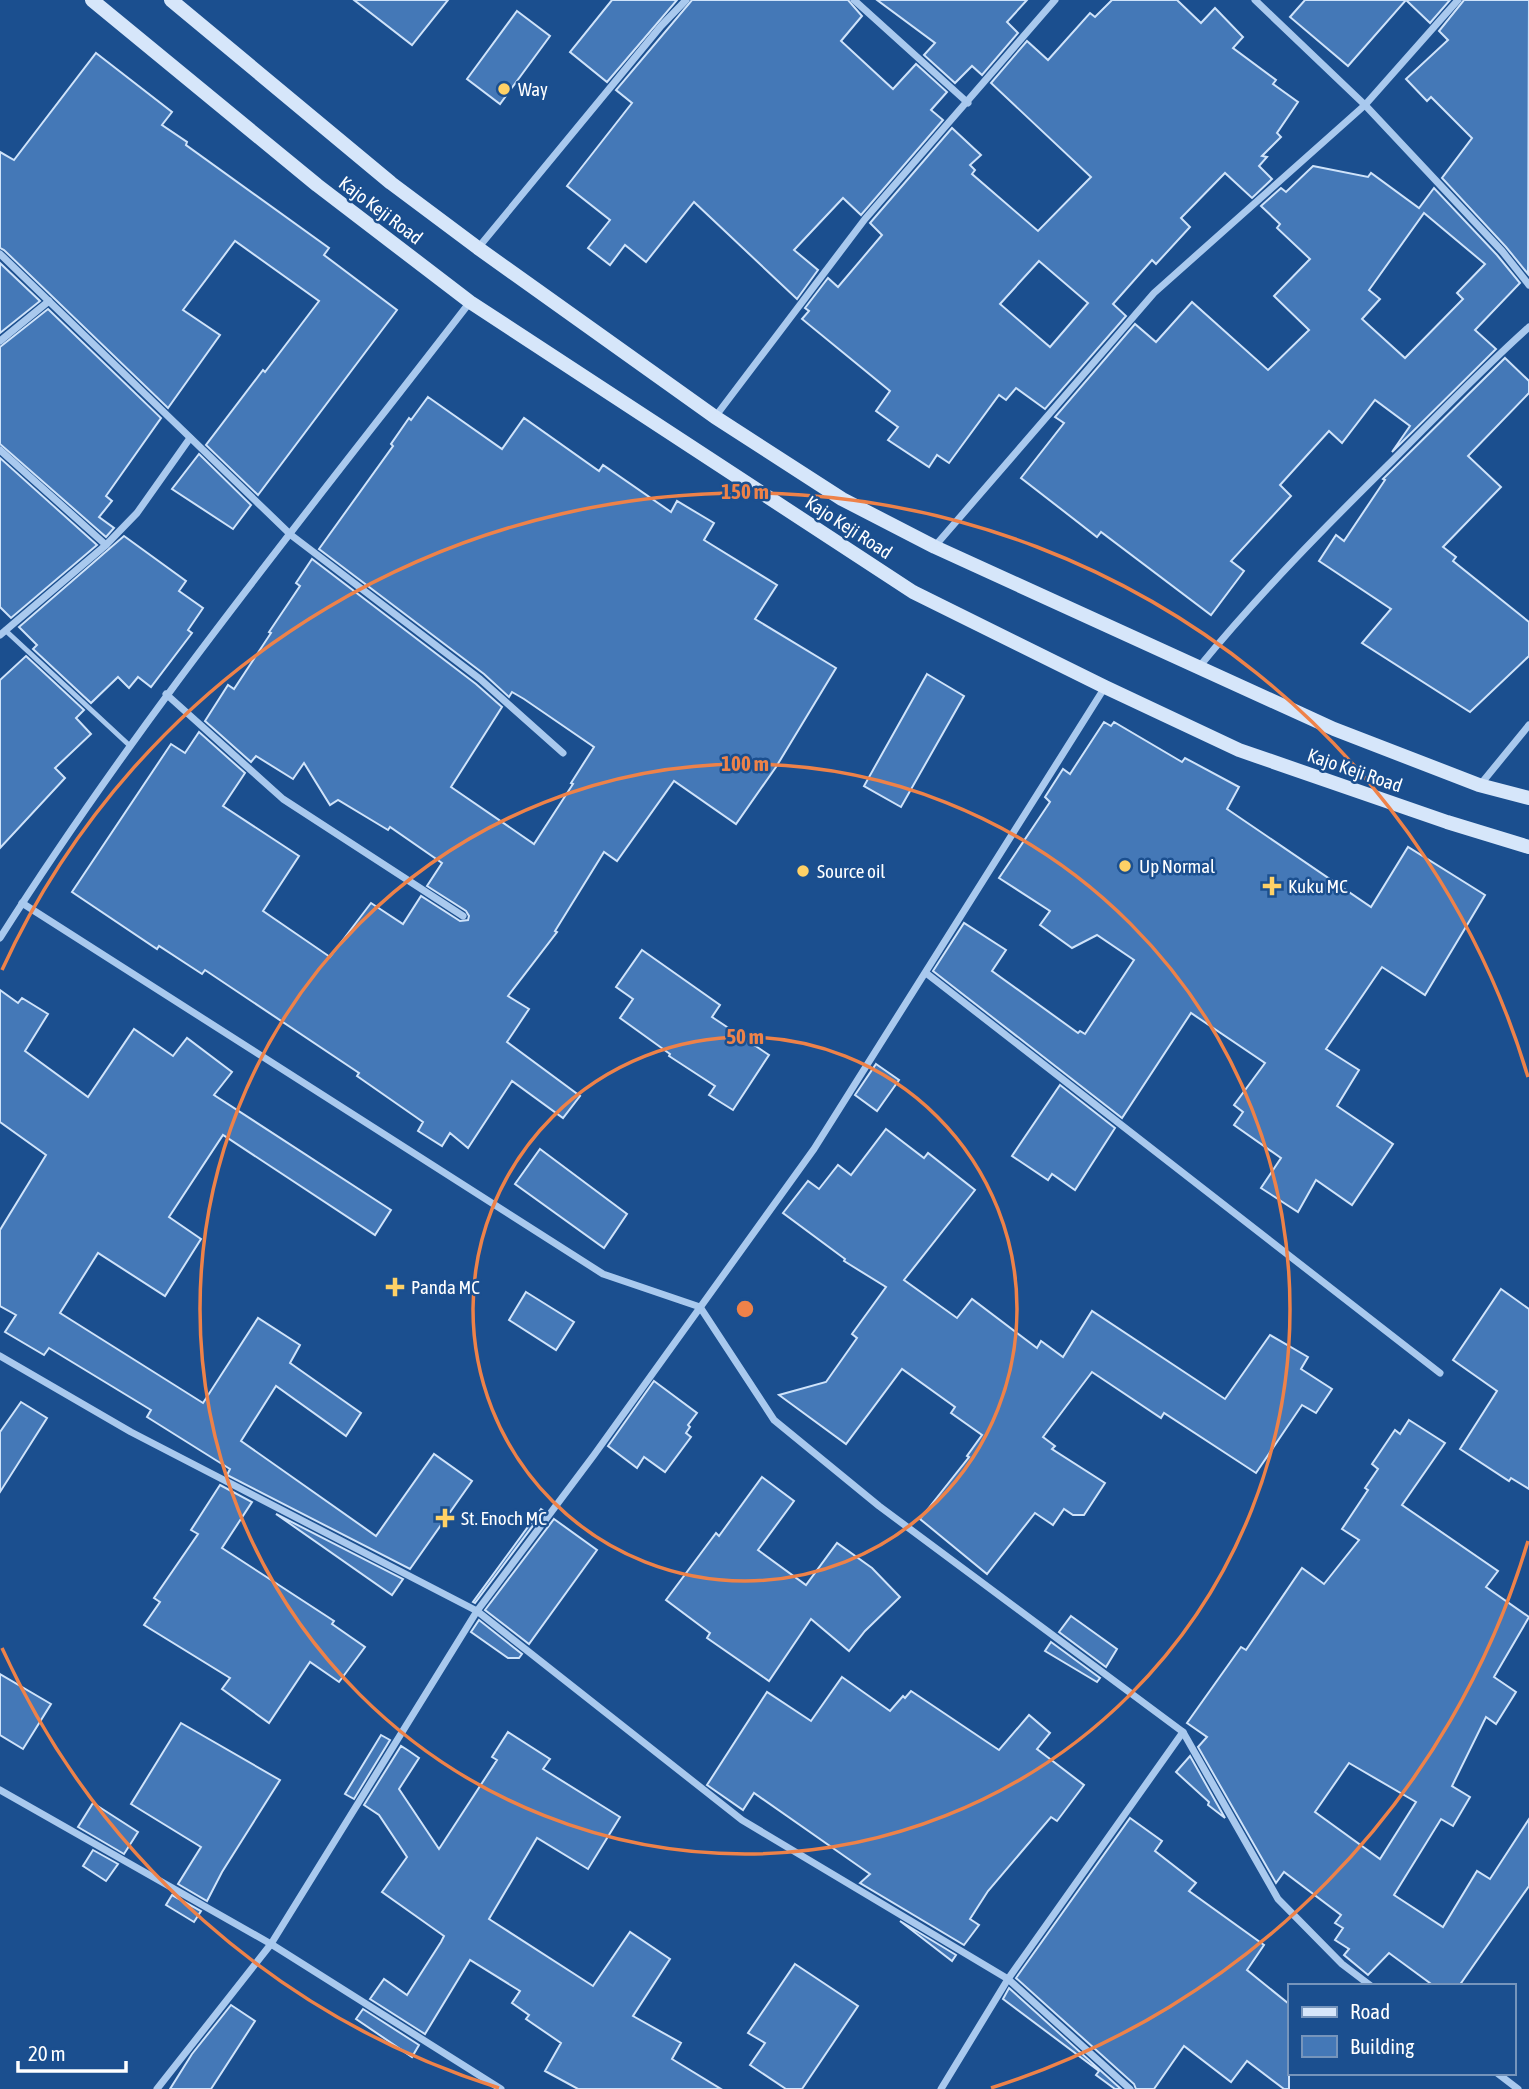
<svg xmlns="http://www.w3.org/2000/svg" width="1529" height="2089" font-family="'Asap Condensed',sans-serif">
<style>
.building{fill:#4478b7;stroke:#cfe3fa;stroke-width:2;fill-rule:evenodd}
.lines{fill:none;stroke-linecap:round;stroke-linejoin:round}
.lane{stroke:#a9c9ee;stroke-width:5}
.street{stroke:#a9c9ee;stroke-width:7}
.secondary{stroke:#d6e6fa;stroke-width:14}
.ring{fill:none;stroke:#ee8249;stroke-width:3.5}
.poi-dot{fill:#ffd166;stroke:#1b4f8f;stroke-width:2.5}
.labels{text-anchor:middle;stroke-width:5;stroke-linejoin:round;paint-order:stroke}
.poi-label{font-size:19px;fill:#fff;stroke:#1b4f8f;text-anchor:start}
.street-label{font-size:19px;fill:#fff;stroke:#1b4f8f}
.centre{fill:#ee8249;stroke:#1b4f8f;stroke-width:3.5}
.ring-label{font-size:21px;text-anchor:middle;font-weight:bold;fill:#ee8249;stroke:#1b4f8f;stroke-width:5;stroke-linejoin:round;paint-order:stroke}
</style>
<rect width="100%" height="100%" fill="#1b4f8f"/>
<!-- building -->
<g class="building">
<path d="M354 0H448L412 45Z"/>
<path d="M612 0H677L607 82 570 52Z"/>
<path d="M692 0H848L862 16 841 41 893 89 916 64 947 92 931 110 943 120 861 215 843 198 794 250 818 270 797 299 694 202 646 262 625 245 610 265 588 248 610 220 567 186 632 103 616 90Z"/>
<path d="M877 0H1027L1007 22 1018 33 982 75 972 66 955 83 924 55 935 43Z"/>
<path d="M1112 0H1177L1201 23 1215 8 1243 37 1233 48 1276 80 1273 84 1298 102 1277 133 1281 137 1262 156 1267 157 1259 166 1272 179 1252 198 1225 173 1181 218 1190 227 1156 264 1152 260 1113 304 1126 316 1045 409 1016 388 1006 400 999 395 949 463 937 455 929 467 888 440 898 427 876 411 890 391 802 319 809 311 805 308 828 278 838 287 882 235 870 223 952 128 981 155 970 165 975 170 972 174 1038 231 1091 177 991 83 1027 41 1048 60 1090 13 1095 17ZM1039 261 1088 303 1050 347 1000 304Z"/>
<path d="M1305 0H1406L1348 66 1290 17Z"/>
<path d="M1406 0H1450L1430 23Z"/>
<path d="M1464 0H1529L1528 274 1506 247 1442 178 1472 138 1431 97 1427 101 1406 79 1448 40 1439 31Z"/>
<path d="M517 11 550 36 500 104 467 79Z"/>
<path d="M96 53 172 112 162 125 187 142 186 145 329 248 324 255 397 310 258 495 206 445 263 370 265 372 319 301 235 241 183 310 220 335 168 408 4 250 0 248V152L14 160Z"/>
<path d="M1313 166 1368 177 1371 173 1419 208 1434 188 1497 255 1520 283 1475 330 1496 349 1392 452 1410 426 1375 400 1342 443 1329 431 1280 485 1291 496 1231 561 1244 571 1211 615 1101 532 1097 537 1021 478 1064 423 1055 417 1135 324 1156 342 1192 302 1268 370 1309 330 1274 296 1310 259 1277 228 1280 224 1261 206 1281 188 1286 192ZM1424 213 1485 264 1457 293 1463 299 1405 358 1362 319 1380 299 1369 290Z"/>
<path d="M0 263 40 301 0 333Z"/>
<path d="M48 309 161 418 106 496 112 501 99 517 114 528 106 537 0 444V347Z"/>
<path d="M1505 358 1529 381V393L1468 456 1501 487 1443 547 1456 557 1453 561 1529 622V656L1470 712 1362 643 1391 609 1319 561 1336 535 1344 541 1385 480 1383 479Z"/>
<path d="M428 397 502 449 524 418 599 471 603 465 671 512 677 501 714 523 704 540 777 585 755 619 836 668 776 767 736 824 674 781 617 861 604 852 555 931 557 932 508 996 529 1009 507 1042 580 1096 563 1118 512 1081 468 1148 450 1133 442 1146 418 1131 423 1122 357 1076 359 1073 205 970 202 974 159 946 157 949 72 892 171 744 185 753 199 732 245 773 223 806 299 856 263 911 330 957 371 903 403 924 421 896 460 921 468 920 469 916 466 911 427 886 442 863 390 827 388 830 338 800 330 805 304 763 293 779 256 756 251 762 205 721 228 685 234 689 271 633 269 632 300 586 296 583 312 559 476 684 502 707 451 787 534 844 573 784 571 783 594 747 524 699 512 692 509 697 484 674 319 549 393 446 391 444 409 418 411 420Z"/>
<path d="M199 454 251 505 233 529 172 489Z"/>
<path d="M0 458 97 545 11 618 0 607Z"/>
<path d="M124 536 186 581 179 591 203 608 188 630 192 633 151 687 138 677 129 688 118 677 91 703 33 649 37 645 19 627Z"/>
<path d="M26 656 84 710 76 718 91 734 55 768 65 778 0 848V680Z"/>
<path d="M927 674 964 696 901 807 864 786Z"/>
<path d="M1104 722 1111 726 1114 722 1182 762 1185 758 1239 787 1227 809 1371 907 1408 847 1485 895 1425 995 1382 967 1326 1049 1359 1070 1337 1106 1393 1144 1352 1205 1316 1180 1298 1212 1261 1188 1281 1158 1234 1125 1243 1112 1234 1105 1265 1063 1191 1013 1122 1118 933 971 964 923 1006 950 992 971 1078 1033 1080 1031 1085 1034 1134 960 1097 935 1072 948 1040 925 1050 911 999 878 1050 802 1045 797 1063 769 1070 774Z"/>
<path d="M642 950 720 1005 712 1017 769 1055 733 1110 709 1095 715 1086 669 1056 670 1054 620 1018 633 999 616 987Z"/>
<path d="M0 990 18 1003 22 998 48 1014 25 1051 88 1097 134 1029 173 1056 187 1038 232 1072 214 1095 391 1210 375 1235 223 1135 169 1217 201 1239 165 1296 98 1253 60 1313 203 1403 258 1318 300 1345 290 1363 361 1413 346 1436 276 1386 241 1441 376 1536 434 1454 472 1481 410 1569 227 1475 230 1469 147 1417 151 1410 49 1348 44 1355 5 1332 16 1315 0 1306V1230L46 1155 0 1122Z"/>
<path d="M876 1064 899 1080 877 1111 855 1095Z"/>
<path d="M1060 1085 1115 1128 1075 1190 1052 1174 1048 1180 1012 1156Z"/>
<path d="M886 1129 924 1158 928 1153 975 1190 904 1280 957 1318 972 1299 1037 1348 1041 1341 1063 1357 1092 1311 1225 1399 1270 1335 1308 1357 1301 1369 1332 1389 1316 1413 1302 1405 1256 1473 1164 1413 1161 1418 1092 1372 1043 1437 1055 1446 1052 1449 1105 1483 1084 1515H1073L1064 1509 1053 1525 1035 1513 987 1574 920 1519 969 1457 967 1456 982 1435 951 1413 955 1407 902 1369 846 1444 779 1395 826 1382 857 1338 852 1334 886 1287 844 1261 845 1259 783 1213 808 1181 819 1189 838 1165 851 1175Z"/>
<path d="M540 1149 627 1214 604 1248 515 1184Z"/>
<path d="M1501 1289 1529 1309V1489L1511 1478 1509 1481 1460 1449 1497 1391 1453 1360Z"/>
<path d="M526 1292 574 1322 556 1350 509 1320Z"/>
<path d="M654 1381 697 1413 688 1425 690 1427 686 1433 691 1437 665 1472 644 1457 637 1468 608 1446Z"/>
<path d="M21 1402 47 1418 0 1492V1432Z"/>
<path d="M1409 1420 1445 1443 1402 1505 1498 1571 1486 1587 1529 1617 1494 1677 1516 1692 1496 1724 1486 1717 1452 1786 1470 1797 1453 1826 1441 1819 1394 1895 1443 1927 1477 1871 1490 1879 1529 1819V1886L1459 1986H1434L1389 1953 1368 1975 1344 1955 1349 1949 1335 1940 1343 1928 1335 1923 1341 1915 1284 1872 1276 1883 1198 1747 1207 1737 1187 1723 1241 1647 1246 1650 1302 1568 1324 1584 1359 1540 1342 1529 1368 1490 1365 1488 1378 1469 1372 1464 1395 1430 1400 1434ZM1349 1763 1416 1802 1380 1859 1315 1812Z"/>
<path d="M762 1477 794 1501 758 1550 806 1585 837 1543 872 1568 900 1597 865 1631 849 1651 811 1619 769 1681 707 1638 710 1633 666 1600 716 1533 719 1536Z"/>
<path d="M220 1485 252 1502 222 1548 334 1621 332 1624 365 1647 339 1682 310 1662 269 1723 222 1689 230 1678 144 1625 160 1602 154 1598 198 1534 191 1530Z"/>
<path d="M541 1509 544 1511 475 1603 473 1602Z"/>
<path d="M276 1514 403 1579 392 1595Z"/>
<path d="M554 1519 597 1550 529 1644 485 1610Z"/>
<path d="M1071 1616 1117 1649 1106 1667 1059 1632Z"/>
<path d="M479 1620 522 1654 519 1658H508L471 1632Z"/>
<path d="M1051 1642 1100 1678 1097 1682 1045 1651Z"/>
<path d="M0 1674 51 1704 23 1749 0 1735Z"/>
<path d="M842 1677 890 1711 903 1696 905 1698 911 1691 999 1750 1029 1715 1050 1733 1037 1749 1084 1785 1057 1821 1051 1817 988 1891 970 1919 979 1925 964 1945 860 1883 870 1874 754 1793 743 1810 707 1785 767 1692 811 1721Z"/>
<path d="M181 1723 280 1780 222 1872 207 1901 178 1884 201 1847 131 1804Z"/>
<path d="M508 1732 550 1759 543 1769 620 1817 588 1869 537 1838 489 1919 593 1986 630 1932 670 1959 633 2016 681 2043 672 2059 721 2089H578L545 2071 561 2043 526 2019 529 2015 512 2003 520 1991 470 1960 425 2034 370 1999 384 1979 407 1995 441 1942 444 1936 382 1892 407 1857 379 1815 364 1805 401 1746 409 1751 419 1758 399 1789 439 1849 497 1760 492 1757Z"/>
<path d="M381 1735 390 1740 354 1799 345 1794Z"/>
<path d="M1190 1756 1225 1818 1208 1805 1209 1802 1176 1772Z"/>
<path d="M93 1803 138 1832 124 1854 78 1827Z"/>
<path d="M1130 1818 1162 1841 1155 1851 1196 1883 1189 1891 1264 1945 1247 1970 1289 2004V2089H1284L1247 2061 1231 2082 1184 2046 1154 2089H1136L1134 2084 1016 1978Z"/>
<path d="M93 1850 118 1864 106 1881 83 1866Z"/>
<path d="M172 1895 201 1911 194 1922 166 1905Z"/>
<path d="M900 1921 956 1955 952 1961Z"/>
<path d="M795 1964 858 2006 802 2089H786L750 2065 765 2043 748 2033Z"/>
<path d="M1009 1988 1121 2089H1115L1096 2075 1099 2071 1003 1999Z"/>
<path d="M231 2005 255 2021 211 2089H170L192 2054Z"/>
<path d="M363 2009 419 2045 412 2057 356 2019Z"/>
</g>
<g class="lines">
<!-- lane -->
<path class="lane" d="M5 630 129 745"/>
<!-- street -->
<g class="street">
<path d="M854 0 968 103"/>
<path d="M1255 0 1365 105 1502 251 1529 285"/>
<path d="M478 248 661 26 686 0"/>
<path d="M0 254 291 535 480 679 563 753"/>
<path d="M0 341 49 301"/>
<path d="M715 417 865 219 1055 0"/>
<path d="M0 450 106 545"/>
<path d="M935 546 1154 293 1365 105 1458 0"/>
<path d="M0 635 106 545 137 513 190 438"/>
<path d="M1199 667C1259 594 1325 527 1392 461 1437 416 1481 370 1529 327"/>
<path d="M166 694 283 799 463 916"/>
<path d="M1480 785 1529 725"/>
<path d="M22 903 603 1274 700 1307 774 1420 879 1506 1183 1732 1278 1899 1342 1964 1371 1986"/>
<path d="M0 938C141 715 309 511 470 302"/>
<path d="M926 973 1440 1373"/>
<path d="M0 1356 131 1432 477 1611 742 1820 1008 1979 1130 2089"/>
<path d="M0 1790 271 1944 501 2089"/>
<path d="M1497 2073 1518 2089"/>
<path d="M157 2089 271 1944 477 1611 594 1455 814 1149 1105 687"/>
<path d="M941 2089 1008 1979 1183 1732"/>
</g>
<!-- secondary -->
<g class="secondary">
<path d="M92 0 317 185 470 302 913 592 1105 687 1239 750 1447 822 1529 847"/>
<path d="M171 0 391 183 478 248 715 417 842 499 935 547 1334 729 1479 785 1529 798"/>
</g>
</g>
<!-- distance rings -->
<g class="ring">
<circle cx="745" cy="1309" r="272"/>
<circle cx="745" cy="1309" r="545"/>
<path d="M1528 1541A817 817 0 0 1 991 2088M499 2088A817 817 0 0 1 2 1648M2 970A817 817 0 0 1 1528 1077"/>
</g>
<!-- markers -->
<g class="poi-dot">
<circle cx="504" cy="89" r="7"/>
<circle cx="1125" cy="866" r="7"/>
<circle cx="803" cy="871" r="7"/>
<path d="M1268.5 875.5h7v7h7v7h-7v7h-7v-7h-7v-7h7z"/>
<path d="M391.5 1276.5h7v7h7v7h-7v7h-7v-7h-7v-7h7z"/>
<path d="M441.5 1507.5h7v7h7v7h-7v7h-7v-7h-7v-7h7z"/>
</g>
<g class="labels">
<!-- poi labels -->
<g class="poi-label">
<text x="518" y="96">Way</text>
<text x="1139" y="873">Up Normal</text>
<text x="817" y="878">Source oil</text>
<text x="1288" y="893">Kuku MC</text>
<text x="411" y="1294">Panda MC</text>
<text x="461" y="1525">St. Enoch MC</text>
</g>
<!-- street labels -->
<g class="street-label">
<text transform="translate(381 210) rotate(37)" y="7">Kajo Keji Road</text>
<text transform="translate(849 527) rotate(33)" y="7">Kajo Keji Road</text>
<text transform="translate(1355 770) rotate(19)" y="7">Kajo Keji Road</text>
</g>
</g>
<circle cx="745" cy="1309" r="10" class="centre"/>
<g class="ring-label">
<text x="745" y="499">150 m</text>
<text x="745" y="771">100 m</text>
<text x="745" y="1044">50 m</text>
</g>
<!-- legend -->
<rect x="1288" y="1984" width="228" height="91" fill="#1b4f8f" stroke="#7695bc" stroke-width="2"/>
<rect x="1302" y="2007" width="35" height="10" fill="#d6e6fa" stroke="#7695bc" stroke-width="2"/>
<text x="1350" y="2019" font-size="21" fill="#ffffff">Road</text>
<rect x="1302" y="2036" width="35" height="21" fill="#4478b7" stroke="#7695bc" stroke-width="2"/>
<text x="1350" y="2054" font-size="21" fill="#ffffff">Building</text>
<!-- scale -->
<path d="M18 2061v10h108v-10" fill="none" stroke="#ffffff" stroke-width="3.5"/>
<text x="28" y="2061" font-size="21" fill="#ffffff" stroke="#1b4f8f" stroke-width="5" paint-order="stroke">20 m</text>
</svg>
